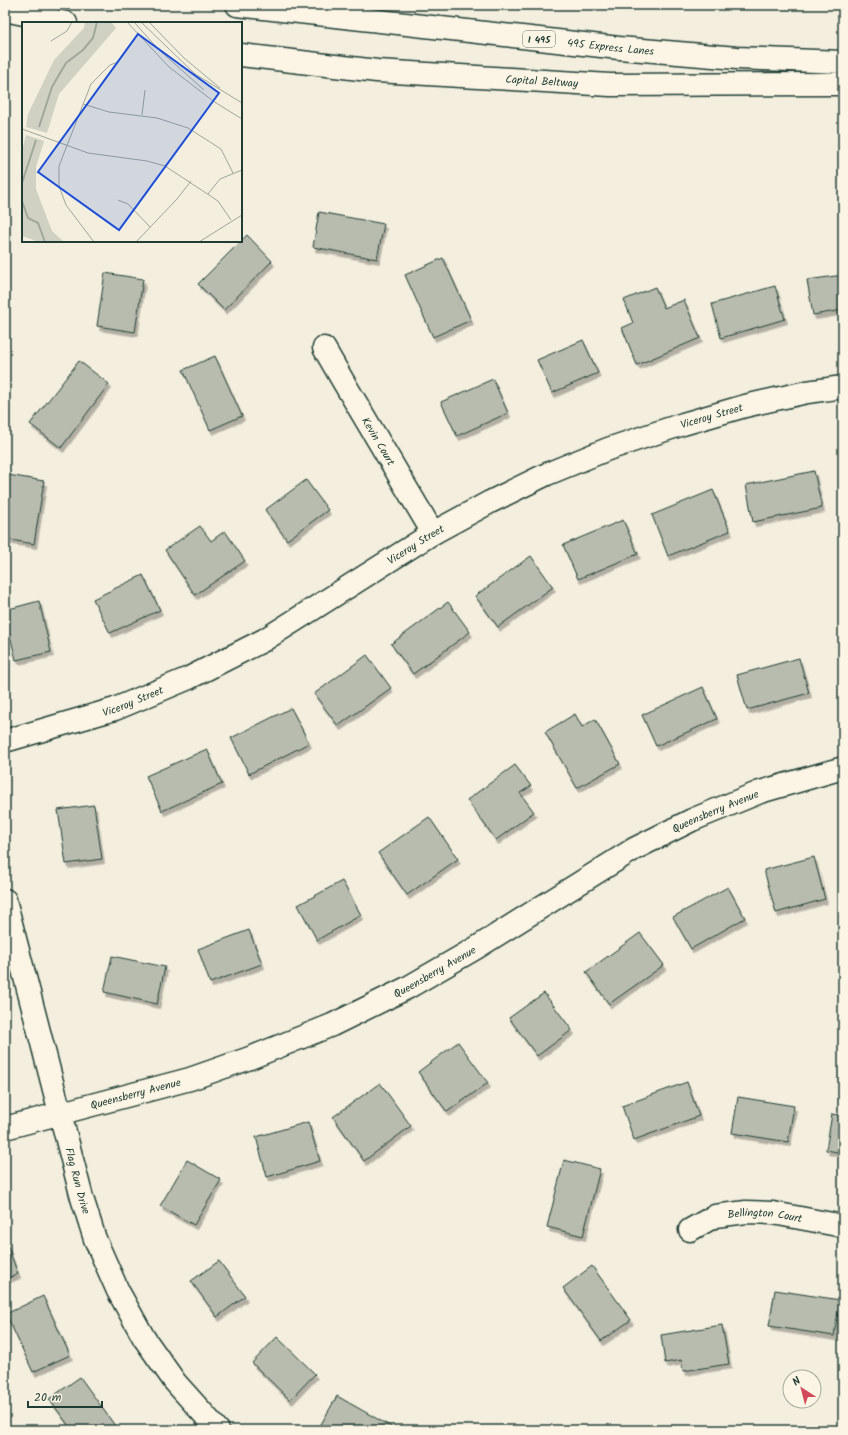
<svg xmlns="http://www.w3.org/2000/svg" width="848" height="1435" font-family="Kalam,sans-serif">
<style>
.building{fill:#b8bcae;stroke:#1f3d34;filter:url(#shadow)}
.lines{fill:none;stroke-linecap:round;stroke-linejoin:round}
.minor-casing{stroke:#1f3d34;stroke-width:25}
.tertiary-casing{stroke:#1f3d34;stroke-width:25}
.motorway-casing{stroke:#1f3d34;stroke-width:25}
.minor{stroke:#fcf5e5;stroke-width:22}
.tertiary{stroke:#fcf5e5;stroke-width:22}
.motorway{stroke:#fcf5e5;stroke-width:22}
.labels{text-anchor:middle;stroke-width:4;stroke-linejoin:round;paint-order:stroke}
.shield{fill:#fcf5e5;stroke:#617469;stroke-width:1}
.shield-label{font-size:10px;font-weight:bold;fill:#1f3d34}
.street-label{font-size:11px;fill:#1f3d34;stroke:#fcf5e5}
.inset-river{fill:none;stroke:#a0a89b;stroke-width:2}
.inset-road{fill:none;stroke:#9ea79a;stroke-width:1}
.view{fill:#1d4ed8;fill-opacity:0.15;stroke:#1d4ed8;stroke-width:2}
.inset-edge{fill:none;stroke:#1f3d34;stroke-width:2}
</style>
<defs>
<filter id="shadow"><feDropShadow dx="2.5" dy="4.5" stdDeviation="0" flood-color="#0004"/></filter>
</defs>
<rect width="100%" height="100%" fill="#f3eede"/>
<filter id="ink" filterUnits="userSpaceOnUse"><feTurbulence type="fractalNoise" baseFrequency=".025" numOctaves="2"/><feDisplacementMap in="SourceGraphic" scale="8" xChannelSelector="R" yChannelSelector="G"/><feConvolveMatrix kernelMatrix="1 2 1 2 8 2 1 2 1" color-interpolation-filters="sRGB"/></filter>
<g filter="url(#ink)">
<!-- building -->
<g class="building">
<path d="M319 212 384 224 377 259 313 247Z"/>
<path d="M247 235 272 261 224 310 198 284Z"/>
<path d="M443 258 471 320 433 337 405 275Z"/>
<path d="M105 273 143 279 135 332 97 326Z"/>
<path d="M843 275V310L813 315 807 280Z"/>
<path d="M775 286 785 319 721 338 712 304Z"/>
<path d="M655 287 664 308 684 300 700 338 637 365 622 328 633 323 624 300Z"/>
<path d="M583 340 598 373 552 393 537 360Z"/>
<path d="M215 356 242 416 210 430 183 370Z"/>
<path d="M79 361 109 384 61 448 30 424Z"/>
<path d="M493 379 508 413 457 436 441 402Z"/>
<path d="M814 471 822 508 753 522 746 485Z"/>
<path d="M8 475 44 481 34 544 5 539V497Z"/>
<path d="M306 480 328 510 287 540 265 510Z"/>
<path d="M713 490 730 531 668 556 652 515Z"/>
<path d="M623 520 638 554 578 579 563 545Z"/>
<path d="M200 526 211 541 225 531 245 561 195 595 165 550Z"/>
<path d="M531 556 553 587 498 627 475 596Z"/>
<path d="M143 575 160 610 110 633 93 599Z"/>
<path d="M39 601 51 652 16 660 5 615V610Z"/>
<path d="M448 602 470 632 413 674 391 644Z"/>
<path d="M840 648H843V662Z"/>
<path d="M367 655 391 688 338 726 314 694Z"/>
<path d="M799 658 809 693 747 710 737 675Z"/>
<path d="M703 687 717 719 656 746 642 715Z"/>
<path d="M291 708 309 743 249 774 231 738Z"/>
<path d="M575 714 582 727 595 719 620 764 577 788 545 732Z"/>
<path d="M207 749 222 784 162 811 146 776Z"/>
<path d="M515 765 531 786 520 793 534 812 496 840 467 800Z"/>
<path d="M94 805 102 859 66 864 58 810Z"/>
<path d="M429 817 458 859 407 895 378 853Z"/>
<path d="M814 857 825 899 776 913 764 870Z"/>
<path d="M342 881 361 915 317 940 298 905Z"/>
<path d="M728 887 745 918 691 949 673 917Z"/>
<path d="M249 930 262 964 210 983 198 949Z"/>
<path d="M640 933 664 965 609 1004 586 972Z"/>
<path d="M112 956 165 967 157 1004 104 992Z"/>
<path d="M544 993 572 1030 537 1056 509 1018Z"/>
<path d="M458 1042 488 1083 447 1112 418 1072Z"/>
<path d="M687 1082 699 1116 634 1140 622 1106Z"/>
<path d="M380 1083 411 1126 364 1161 333 1117Z"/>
<path d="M738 1097 794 1106 788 1142 732 1133Z"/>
<path d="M832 1114 843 1116V1153L826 1150Z"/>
<path d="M308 1122 320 1161 267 1177 256 1137Z"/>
<path d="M187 1160 221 1180 194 1225 160 1206Z"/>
<path d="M564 1160 600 1169 583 1236 547 1227Z"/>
<path d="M5 1239 18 1274 5 1279Z"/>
<path d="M219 1261 245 1296 217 1317 191 1281Z"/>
<path d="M592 1266 631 1320 601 1341 563 1288Z"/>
<path d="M775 1290 840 1300 834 1336 769 1326Z"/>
<path d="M43 1296 70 1355 33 1372 6 1314Z"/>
<path d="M722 1325 729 1364 683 1371 681 1360 665 1363 661 1335Z"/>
<path d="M277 1337 315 1374 290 1400 252 1363Z"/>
<path d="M80 1377 118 1430H72L49 1399Z"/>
<path d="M337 1396 395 1429 394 1430H328L320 1426Z"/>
</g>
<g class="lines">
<defs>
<g id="minor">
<path id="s1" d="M324 348 343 381 433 533"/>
<path id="s2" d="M5 741 115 709 189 678 264 640 433 533 490 502 547 474 608 449 683 424 745 406 807 392 843 387"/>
<path id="s3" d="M5 900 82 1198 95 1239 118 1291 144 1338 175 1382 218 1430"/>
<path id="s4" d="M690 1230 715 1216 746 1212 773 1213 843 1226"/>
</g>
<g id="tertiary">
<path id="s5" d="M5 1128 190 1079 250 1058 332 1025 407 988 476 948 634 849 692 820 760 792 843 768"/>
</g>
<g id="motorway">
<path id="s6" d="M237 5 619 48 737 58 843 62"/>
<path d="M5 10 66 23"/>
<path id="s7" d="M241 55 377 71 610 85 843 84"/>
</g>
</defs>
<!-- minor casing -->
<use href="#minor" class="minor-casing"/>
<!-- tertiary casing -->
<use href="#tertiary" class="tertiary-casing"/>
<!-- motorway casing -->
<use href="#motorway" class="motorway-casing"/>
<!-- minor -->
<use href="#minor" class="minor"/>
<!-- tertiary -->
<use href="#tertiary" class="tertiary"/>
<!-- motorway -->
<use href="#motorway" class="motorway"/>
</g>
</g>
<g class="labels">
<!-- shield labels -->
<rect class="shield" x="523" y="31" width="32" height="16" rx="3"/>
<g class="shield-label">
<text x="539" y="43">I 495</text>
</g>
<!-- street labels -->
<g class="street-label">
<text dy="4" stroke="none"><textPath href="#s6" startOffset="376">495 Express Lanes</textPath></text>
<text dy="4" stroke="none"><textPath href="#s7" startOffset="302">Capital Beltway</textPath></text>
<text dy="4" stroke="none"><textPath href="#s2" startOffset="782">Viceroy Street</textPath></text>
<text dy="4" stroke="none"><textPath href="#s1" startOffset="108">Kevin Court</textPath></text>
<text dy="4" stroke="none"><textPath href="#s2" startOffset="458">Viceroy Street</textPath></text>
<text dy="4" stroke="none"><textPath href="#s2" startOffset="134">Viceroy Street</textPath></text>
<text dy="4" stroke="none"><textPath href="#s5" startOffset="783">Queensberry Avenue</textPath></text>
<text dy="4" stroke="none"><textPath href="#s5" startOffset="459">Queensberry Avenue</textPath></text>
<text dy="4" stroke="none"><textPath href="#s5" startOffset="135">Queensberry Avenue</textPath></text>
<text dy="4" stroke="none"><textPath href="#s3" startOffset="290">Flag Run Drive</textPath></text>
<text dy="4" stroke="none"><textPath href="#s4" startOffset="79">Bellington Court</textPath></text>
</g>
</g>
<!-- overview -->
<g transform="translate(22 22)">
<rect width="220" height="220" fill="#f3eede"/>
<path d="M63 0H89L94 6 37 72 25 111 4 105 6 92 32 38 62 6ZM4 113 22 119 14 145V167L30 209 42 220H17L0 214V128Z" fill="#d0d1c2"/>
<path class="inset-river" d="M17 105 30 65 44 41 61 28 71 16 75 0M0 161 14 118M0 179 6 196 16 201 23 220"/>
<path class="inset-road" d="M105 0 147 45 191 79 220 97M112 0 136 27 182 68M119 0 173 52 220 81M127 0 162 36 198 66M29 19 45 9 50 0M61 82 87 90 135 96 166 106 199 127 211 151M120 93 123 68M0 107 66 131 125 139 143 144 196 179 209 198M186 172 198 157 220 148M96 178 106 182 128 205M72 220 44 183 37 164V144L69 62 88 43 96 40M114 220 155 177 169 159M177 220 220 193"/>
<path class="view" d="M116 12 197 71 97 208 16 150Z"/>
<rect width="220" height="220" class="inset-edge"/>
</g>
<!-- margin -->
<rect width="848" height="1435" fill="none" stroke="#fcf5e5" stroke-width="20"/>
<rect x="10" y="10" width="828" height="1415" fill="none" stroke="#1f3d34" stroke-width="1.5" filter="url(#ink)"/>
<!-- north arrow -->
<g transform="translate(802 1389) rotate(324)"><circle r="19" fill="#fcf5e5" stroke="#a4ab9e"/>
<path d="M0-3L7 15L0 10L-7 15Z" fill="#d1495b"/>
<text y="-6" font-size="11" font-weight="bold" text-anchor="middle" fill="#1f3d34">N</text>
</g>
<!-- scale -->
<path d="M28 1401v6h74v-6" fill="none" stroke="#1f3d34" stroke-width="2"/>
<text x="34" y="1401" font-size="12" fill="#1f3d34" stroke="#fcf5e5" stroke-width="3" paint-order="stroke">20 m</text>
</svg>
